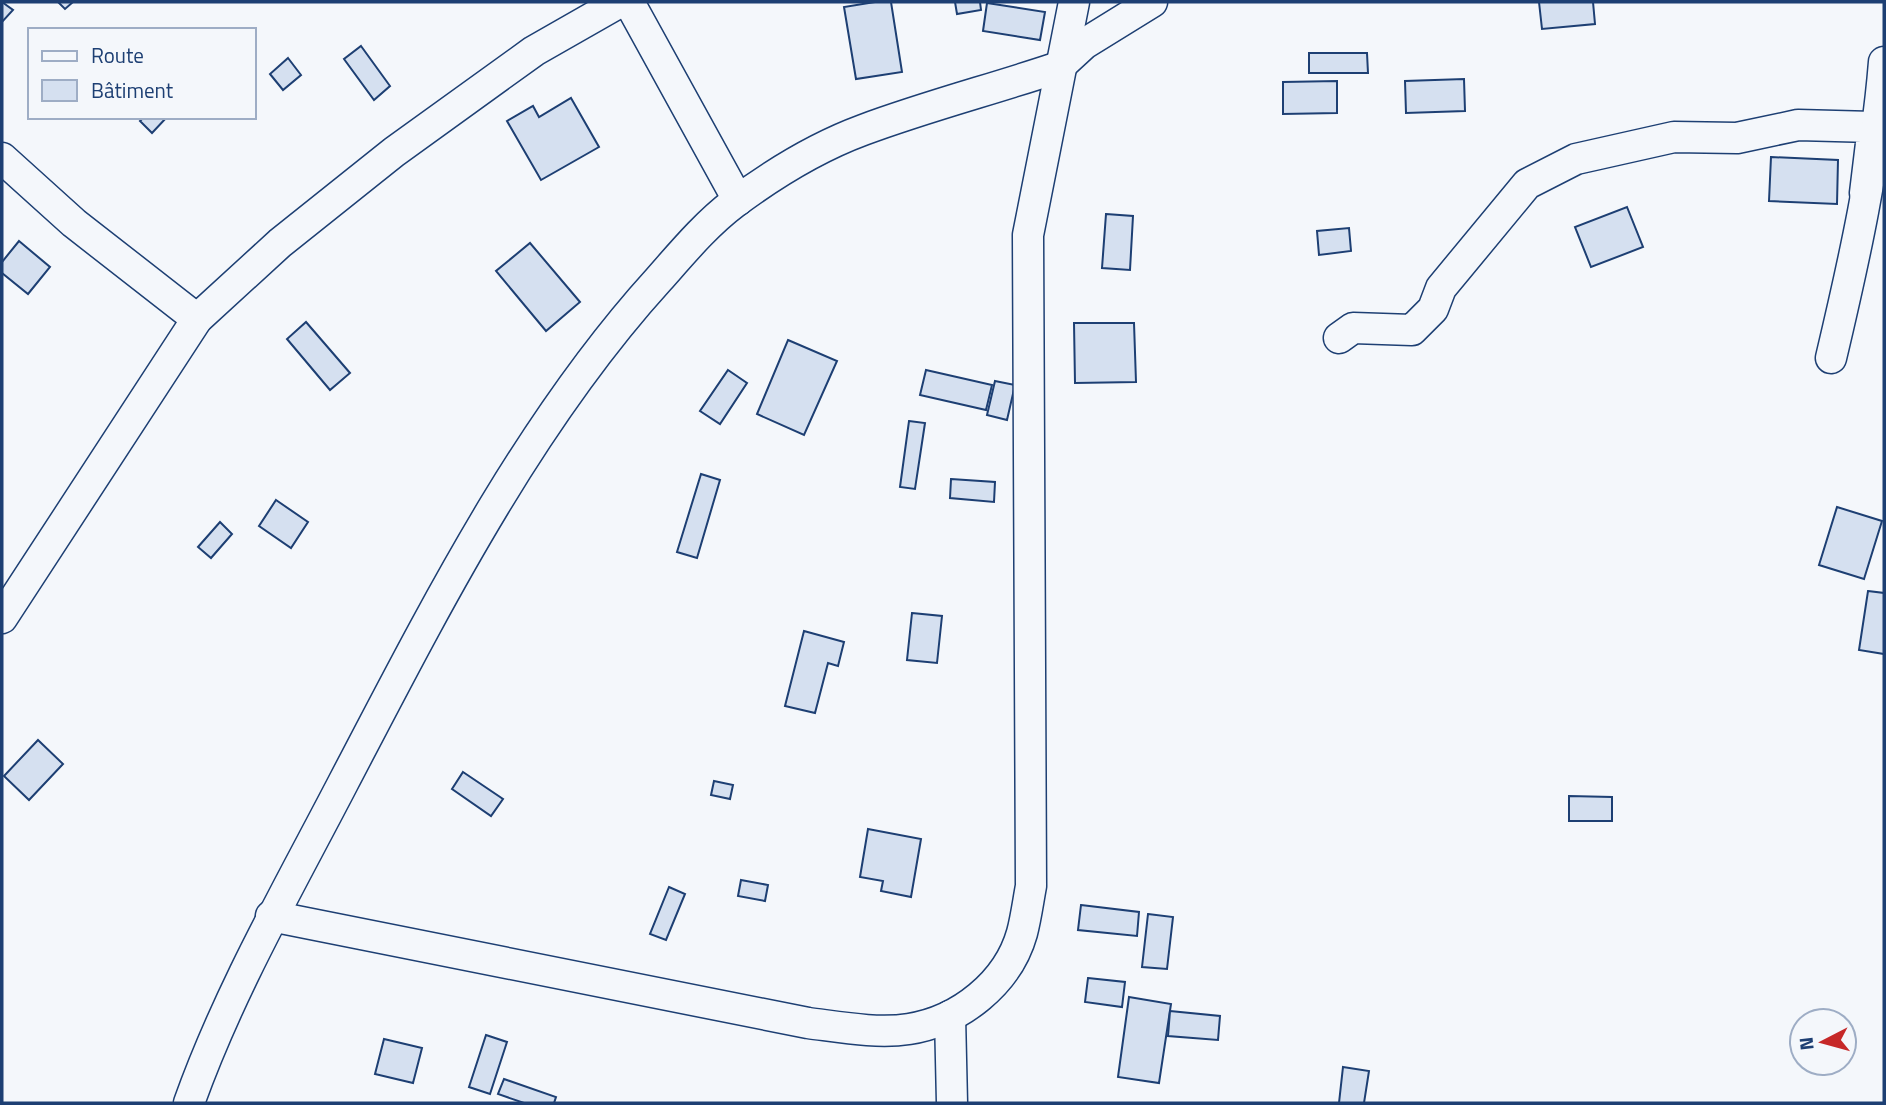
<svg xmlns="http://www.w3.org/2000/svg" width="1886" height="1105" font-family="'Titillium Web',sans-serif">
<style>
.building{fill:#d5e0f0;stroke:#1d3f73;stroke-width:2}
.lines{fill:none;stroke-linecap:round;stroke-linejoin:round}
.street-casing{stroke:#1d3f73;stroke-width:33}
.street{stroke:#f4f7fb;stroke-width:30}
</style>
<rect width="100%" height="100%" fill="#f4f7fb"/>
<!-- building -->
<g class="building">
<path d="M2 2 13 10 2 22Z"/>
<path d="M58 2H73L65 9Z"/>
<path d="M875 2H891L902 72 856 79 844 7Z"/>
<path d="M955 2H980L981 10 957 14Z"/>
<path d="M1539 2H1593L1595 24 1542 29Z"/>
<path d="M987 3 1045 12 1040 40 983 31Z"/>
<path d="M361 46 390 86 374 100 344 59Z"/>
<path d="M1309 53H1367L1368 73H1309Z"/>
<path d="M288 58 301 75 283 90 270 74Z"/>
<path d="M1464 79 1465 111 1406 113 1405 81Z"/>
<path d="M1337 81V113L1283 114V82Z"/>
<path d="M571 98 599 147 541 180 507 121 533 106 539 117Z"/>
<path d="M144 117H167L152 133 140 121Z"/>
<path d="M1771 157 1838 160 1837 204 1769 201Z"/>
<path d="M1627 207 1643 247 1591 267 1575 227Z"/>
<path d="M1106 214 1133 216 1130 270 1102 268Z"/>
<path d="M1349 228 1351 251 1319 255 1317 231Z"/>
<path d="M19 241 50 267 28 294 2 273V262Z"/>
<path d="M530 243 580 302 546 331 496 271Z"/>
<path d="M306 322 350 373 330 390 287 339Z"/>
<path d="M1074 323H1134L1136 382 1075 383Z"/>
<path d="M788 340 837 361 804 435 757 414Z"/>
<path d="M728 370 747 383 720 424 700 411Z"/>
<path d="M926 370 992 385 986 410 920 395Z"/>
<path d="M995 381 1015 385 1007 420 987 415Z"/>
<path d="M909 421 925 423 915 489 900 487Z"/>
<path d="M701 474 720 480 697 558 677 552Z"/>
<path d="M951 479 995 482 994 502 950 498Z"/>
<path d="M276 500 308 522 291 548 259 526Z"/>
<path d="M1837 507 1882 521 1864 579 1819 565Z"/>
<path d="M220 522 232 534 211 558 198 547Z"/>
<path d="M1868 591 1884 593V654L1859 650Z"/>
<path d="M912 613 942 616 937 663 907 660Z"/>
<path d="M804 631 844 642 838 666 828 663 815 713 785 706Z"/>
<path d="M38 740 63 764 29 800 4 776Z"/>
<path d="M463 772 503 799 491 816 452 789Z"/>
<path d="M714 781 733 785 730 799 711 795Z"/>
<path d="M1569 796 1612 797V821H1569Z"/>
<path d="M868 829 921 839 911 897 881 891 883 881 860 877Z"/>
<path d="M741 880 768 885 765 901 738 896Z"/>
<path d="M669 887 685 894 666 940 650 934Z"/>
<path d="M1081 905 1139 912 1137 936 1078 930Z"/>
<path d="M1148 914 1173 917 1167 969 1142 967Z"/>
<path d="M1088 978 1125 982 1122 1007 1085 1002Z"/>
<path d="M1129 997 1171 1004 1159 1083 1118 1077Z"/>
<path d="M1170 1011 1220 1016 1218 1040 1168 1036Z"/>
<path d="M486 1035 507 1042 490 1094 469 1087Z"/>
<path d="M384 1039 422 1048 413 1083 375 1074Z"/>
<path d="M1343 1067 1369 1071 1364 1103H1339Z"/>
<path d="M504 1079 556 1097 554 1103H524L498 1094Z"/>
</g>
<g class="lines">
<defs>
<g id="street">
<path d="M629 2 738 200"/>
<path d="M2 158 74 223 197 319"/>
<path d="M1339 338 1353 328 1412 330 1433 309 1441 288 1527 184 1576 159 1674 137 1737 138 1798 125 1873 127 1865 193"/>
<path d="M1831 358C1854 261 1876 162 1884 62"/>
<path d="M2 618 197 319 280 243 394 152 534 51 620 2"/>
<path d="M271 916 808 1023C840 1027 877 1034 909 1029 960 1021 1008 983 1022 933 1026 918 1028 902 1031 886L1028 235 1074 2"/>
<path d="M950 1016 952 1103"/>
<path d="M189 1103C229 991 288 889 343 783 433 611 527 424 659 279 682 253 706 224 734 203 773 174 817 147 863 130 927 106 994 89 1059 67L1084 44 1152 2"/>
</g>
</defs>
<!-- street casing -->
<use href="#street" class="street-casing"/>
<!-- street -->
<use href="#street" class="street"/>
</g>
<!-- border -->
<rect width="1886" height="1105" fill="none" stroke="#1d3f73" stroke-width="7"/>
<!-- legend -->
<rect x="28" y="28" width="228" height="91" fill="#f4f7fb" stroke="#9eadc5" stroke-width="2"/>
<rect x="42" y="51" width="35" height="10" fill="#f4f7fb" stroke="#9eadc5" stroke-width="2"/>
<text x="91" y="63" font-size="21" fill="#1d3f73">Route</text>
<rect x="42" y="80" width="35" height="21" fill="#d5e0f0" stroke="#9eadc5" stroke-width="2"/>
<text x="91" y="98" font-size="21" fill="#1d3f73">Bâtiment</text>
<!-- north arrow -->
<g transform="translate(1823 1042) rotate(264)"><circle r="33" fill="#f4f7fb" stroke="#9eadc5" stroke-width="2"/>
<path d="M0-5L12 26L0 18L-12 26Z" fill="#c62828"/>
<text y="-10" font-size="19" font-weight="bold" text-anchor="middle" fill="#1d3f73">N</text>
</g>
</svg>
